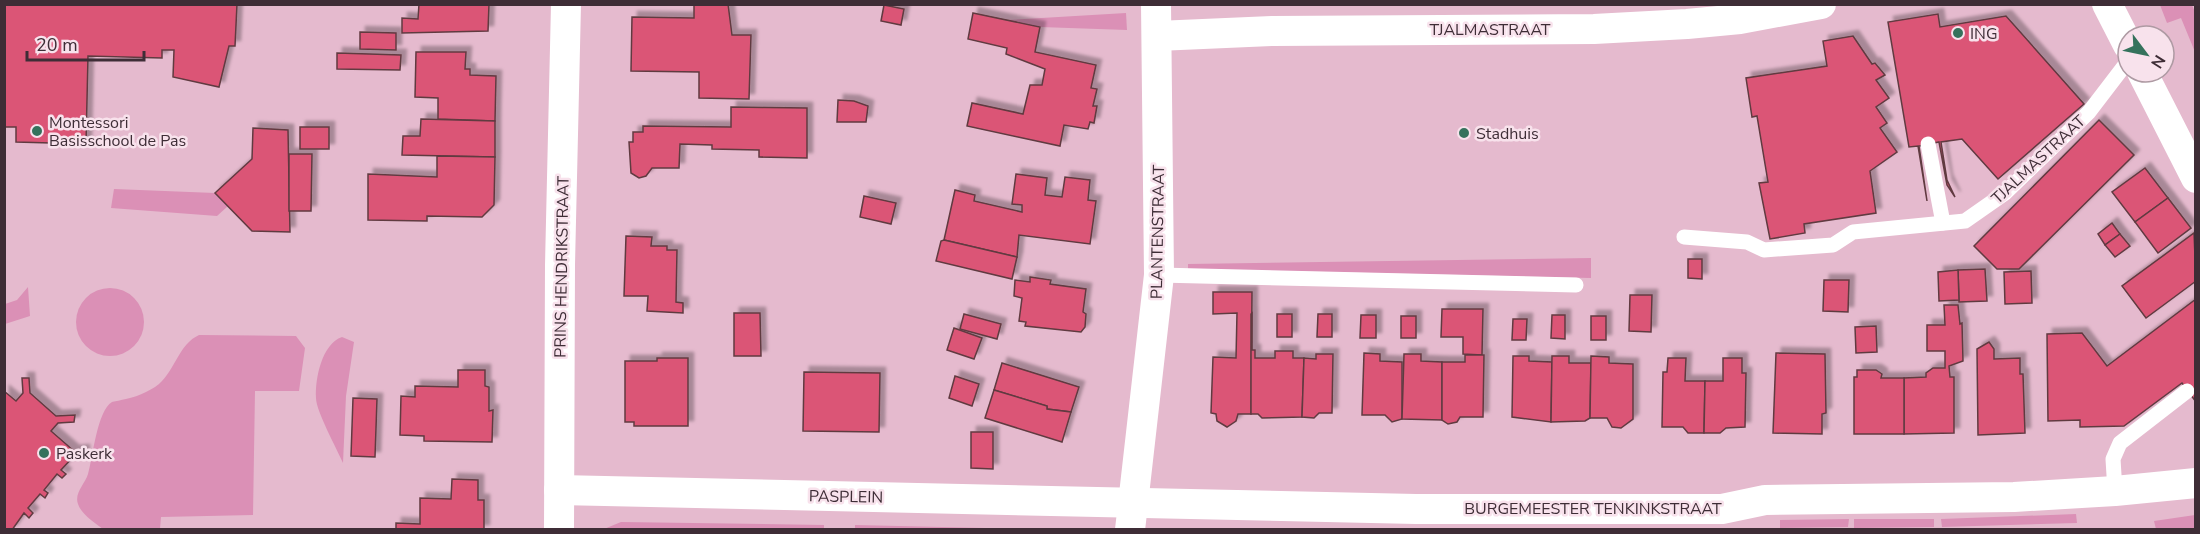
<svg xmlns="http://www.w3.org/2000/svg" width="2200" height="534" font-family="'Nunito Sans',sans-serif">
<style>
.green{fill:#db90b6}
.building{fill:#db5576;stroke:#613a41;stroke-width:1.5;filter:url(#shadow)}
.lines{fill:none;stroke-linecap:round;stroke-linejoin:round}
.service{stroke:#fff;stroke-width:15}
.minor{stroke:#fff;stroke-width:30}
.poi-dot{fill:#35725c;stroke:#f8e2ec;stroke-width:2}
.labels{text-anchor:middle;stroke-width:5;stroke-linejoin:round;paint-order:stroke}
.street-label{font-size:16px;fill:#3e2d36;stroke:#f8e2ec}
.poi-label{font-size:16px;fill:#3e2d36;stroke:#f8e2ec;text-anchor:start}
</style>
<defs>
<filter id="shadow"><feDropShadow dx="5.5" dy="-5.5" stdDeviation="1.5" flood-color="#0004"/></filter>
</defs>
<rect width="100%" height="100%" fill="#e5bace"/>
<!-- green -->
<g class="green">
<path d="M2160 5H2192L2195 12V52L2181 18 2167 23Z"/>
<path d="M1126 13 1127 30 1040 27 1008 20Z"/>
<path d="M114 189 215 193 228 206 217 216 111 208Z"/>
<path d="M1591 258V278L1188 269V264Z"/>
<path d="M28 287 30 316 5 324V304L17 300Z"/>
<circle cx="110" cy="322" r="34"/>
<path d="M199 335 296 336 305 348 299 391H255L253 515 161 517 160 529H103C95 523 81 514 78 504 74 493 85 484 88 474 93 457 97 411 112 402 114 401 120 401 121 400 134 398 149 392 159 384 175 370 179 344 199 335Z"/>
<path d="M342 337 354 342 346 396 343 463C337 449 316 411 316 398 315 378 322 344 342 337Z"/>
<path d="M2076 514 2077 523 1942 527 1941 519Z"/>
<path d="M2195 515V529H2156L2154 521Z"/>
<path d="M1849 519 1848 527 1780 528V520Z"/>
<path d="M1854 519H1934V527L1854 528Z"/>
<path d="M621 522 824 525V530L604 529Z"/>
<path d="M855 525 1034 529 855 530Z"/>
</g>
<!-- building -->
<g class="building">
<path d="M4 4H237L235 46H229L219 87 173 77 174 50H162V58L88 56 86 144 16 142V127H4Z"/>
<path d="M419 4H489L488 31 402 33V18L418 19Z"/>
<path d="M694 4H728L732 35H751L749 99 699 98V72L631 71 632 17 694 18Z"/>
<path d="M884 5 904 9 901 25 881 21Z"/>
<path d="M973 13 1040 27 1035 52 1096 65 1091 88 1097 89 1093 106H1097L1094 123 1090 122 1088 129 1064 125 1060 146 967 126 972 103 1023 114 1030 85H1042L1045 69 1006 54 1007 48 968 39Z"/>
<path d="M1938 14 1940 27 2006 16 2084 104 1998 179 1962 139 1941 142 1947 180 1955 197 1947 185 1939 142 1919 146 1927 201 1918 146 1909 147 1888 22Z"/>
<path d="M360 32 396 33V50L360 49Z"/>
<path d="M1853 36 1872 64 1875 63 1885 75 1876 80 1889 98 1876 107 1887 123 1880 128 1897 152 1870 171 1876 213 1804 224 1805 233 1770 239 1759 183 1768 182 1757 116 1752 117 1746 78 1827 66 1823 41Z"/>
<path d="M416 52H466L465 69H470V75L496 76 495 121 438 119V98L415 97Z"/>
<path d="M337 53 401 55 400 70 337 69Z"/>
<path d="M838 100 854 101 868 106 866 122H837Z"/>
<path d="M731 107 807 108V158L759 157V150L712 149V145L680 144 679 168H652L646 176 639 178 631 173 629 142H633V132H643V126L731 127Z"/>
<path d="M421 119 495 121V157L402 155 403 136H420Z"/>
<path d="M2099 120 2134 155 2019 269H1997L1974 246Z"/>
<rect x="300" y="127" width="29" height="22"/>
<path d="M253 128 288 130 290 232 252 231 215 193 252 159Z"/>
<path d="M289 154H312L311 211H289Z"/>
<path d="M437 156 495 157 494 205 482 217 427 216V221L368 220V174L437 177Z"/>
<path d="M2145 168 2168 198 2135 222 2112 192Z"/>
<path d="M1016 174 1047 178 1045 195 1062 197 1065 177 1090 180 1088 200 1096 201 1090 244 1019 235 1017 257 944 240 955 190 975 195 974 201 1022 212V205L1012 204Z"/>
<path d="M864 196 896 203 891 224 860 217Z"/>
<path d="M2168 198 2191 228 2158 253 2135 222Z"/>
<path d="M2112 223 2120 234 2105 245 2098 234Z"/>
<path d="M2194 233 2196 281 2146 318 2122 286Z"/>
<path d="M2120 234 2130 246 2115 257 2105 245Z"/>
<path d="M626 236 652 237 651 246H667V250H677L676 302 683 303V313L647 311 648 296H624Z"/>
<path d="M944 240 1017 257 1012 279 936 261 941 241Z"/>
<path d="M1688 259H1702V279L1688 278Z"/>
<path d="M1985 269 1987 301 1959 302 1958 270Z"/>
<path d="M1958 270 1959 300 1939 301 1938 272Z"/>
<path d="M2031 271 2032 303 2005 304 2004 272Z"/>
<path d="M1030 277 1051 280 1050 284 1086 289 1083 312 1086 314 1085 327 1081 332 1025 326 1026 322 1019 321 1022 298 1014 296 1015 280 1030 282Z"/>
<path d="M1824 280H1849L1848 312 1823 311Z"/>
<path d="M1213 292H1252L1251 414H1238L1236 421 1227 427 1217 421 1216 414 1211 413 1213 357 1236 358 1237 313 1213 314Z"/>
<path d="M1630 295H1652L1651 332 1629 331Z"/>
<path d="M2196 299V402L2182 383 2124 426 2080 427V420L2048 421 2047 334 2082 333 2107 366Z"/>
<path d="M1944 305H1958L1960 324 1962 323 1963 361 1949 366 1950 377H1954V433L1904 434V378L1926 377V373L1933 368H1945V351H1927V325H1945Z"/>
<path d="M1442 309H1483L1482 355 1463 354V337H1441Z"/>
<path d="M734 313H760L761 356H734Z"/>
<path d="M1252 313V350H1255V358H1275V351H1293V358H1304L1302 417 1262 418 1258 414H1251V314Z"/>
<path d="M964 314 1001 324 997 339 960 329Z"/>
<rect x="1277" y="314" width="15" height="23"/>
<path d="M1318 314H1332V337H1317Z"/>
<path d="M1361 315H1376V338H1360Z"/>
<path d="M1552 315H1565V339L1551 338Z"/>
<rect x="1401" y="316" width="15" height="22"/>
<rect x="1591" y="316" width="15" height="24"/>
<path d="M1513 319H1527L1526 340H1512Z"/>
<path d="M1876 326 1877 352 1856 353 1855 327Z"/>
<path d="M954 328 982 338 974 359 947 350Z"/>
<path d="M1989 342 1994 349V359L2020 358V374H2023L2025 433 1978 435 1977 349Z"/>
<path d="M1364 353 1380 354V361L1402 362V419L1392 422 1385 415H1362Z"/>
<path d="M1776 353 1825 354 1826 413 1822 414V434L1773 433Z"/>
<path d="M1316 354H1333L1332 413H1319L1314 418 1302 417 1304 358 1316 359Z"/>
<path d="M1404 354H1421V361L1442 362V420L1402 419Z"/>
<path d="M1465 355H1484L1483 417H1460L1457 422 1448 424 1442 420V362H1465Z"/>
<path d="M1513 356H1529V361L1552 362 1551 422 1512 417Z"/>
<path d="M1552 356H1569V363H1591L1590 418 1585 421 1551 422Z"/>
<path d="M1591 356 1609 357V363L1633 364V419L1621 428 1612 427 1607 418H1590Z"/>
<path d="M657 358H688V426H634V422H625V361H657Z"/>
<path d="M1668 358H1686L1685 381H1705L1704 433H1688L1683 427H1662L1663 372H1667Z"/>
<path d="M1723 358H1742V373H1746L1745 427 1726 428 1720 433H1704L1705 381H1723Z"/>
<path d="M1002 363 1079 387 1071 412 1047 409V406L994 390Z"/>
<path d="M458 370H485V386L489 387V411L493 410 492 442 424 441V436L400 435 401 396 415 397V386L458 387Z"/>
<path d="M1857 370H1876L1882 374 1881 378H1904V434H1854V377H1857Z"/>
<path d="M804 372 880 373 879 432 803 431Z"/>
<path d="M955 376 979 384 972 406 949 398Z"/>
<path d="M22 378H29L30 393 56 416 75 415 74 422 58 423 51 431 74 451 84 450V455L74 456 61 470 66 474 62 478 57 474 44 490 48 493 45 498 40 494 28 508 33 513 29 518 24 513 12 530H4V391L16 401 23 393Z"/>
<path d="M994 390 1047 406V409L1071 412 1062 442 985 418Z"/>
<path d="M353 398 377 399 375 457 351 456Z"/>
<path d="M971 432H993V469L971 468Z"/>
<path d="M452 479 478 480V500H484V530H396V523L420 524V498L451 499Z"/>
</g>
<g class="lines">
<!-- service -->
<g class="service">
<path d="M1928 144 1943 223"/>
<path d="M1684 237 1747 242 1764 250 1833 245 1853 232 1965 221 2005 193 2089 112 2128 61"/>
<path d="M1159 275 1576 285"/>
<path d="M2115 491 2113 459 2120 443 2187 391"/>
</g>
<!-- minor -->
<g class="minor">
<path d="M2107 4 2128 45"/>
<path d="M1157 36 1272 31 1594 29 1687 24 1740 19 1821 4"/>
<path d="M2142 72 2196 178"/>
<path d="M559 490 1416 509H1722L1765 500 2014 497 2115 491 2196 483"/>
<path d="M559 530 560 265 566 4"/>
<path d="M1130 530 1159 275 1156 4"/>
</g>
</g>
<!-- markers -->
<g class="poi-dot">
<circle cx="1958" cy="33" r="6"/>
<circle cx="37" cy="131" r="6"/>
<circle cx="1464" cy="133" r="6"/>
<circle cx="44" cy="453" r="6"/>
</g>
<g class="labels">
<!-- street labels -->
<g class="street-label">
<text x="1490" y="35">TJALMASTRAAT</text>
<text transform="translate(2038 159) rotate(-43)" y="6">TJALMASTRAAT</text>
<text transform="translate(1157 232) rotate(-89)" y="6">PLANTENSTRAAT</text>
<text transform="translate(561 267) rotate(-89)" y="6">PRINS HENDRIKSTRAAT</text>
<text transform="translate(846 496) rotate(1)" y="6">PASPLEIN</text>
<text x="1593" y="514">BURGEMEESTER TENKINKSTRAAT</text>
</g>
<!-- poi labels -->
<g class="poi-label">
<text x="1970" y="39">ING</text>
<text x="49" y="128">Montessori<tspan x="49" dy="18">Basisschool de Pas</tspan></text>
<text x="1476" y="139">Stadhuis</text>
<text x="56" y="459">Paskerk</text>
</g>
</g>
<!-- border -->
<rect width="2200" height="534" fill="none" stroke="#3e2d36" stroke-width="12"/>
<!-- north arrow -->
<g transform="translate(2146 54) rotate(122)"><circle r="28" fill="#f8e2ec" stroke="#ae9aa3" stroke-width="1.5"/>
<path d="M0-4.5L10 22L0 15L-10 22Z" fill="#35725c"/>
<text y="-9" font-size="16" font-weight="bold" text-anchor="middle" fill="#3e2d36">N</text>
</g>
<!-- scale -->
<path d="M27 51v9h117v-9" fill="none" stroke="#3e2d36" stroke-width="3"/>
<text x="36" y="51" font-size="18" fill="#3e2d36" stroke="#f8e2ec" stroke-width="4.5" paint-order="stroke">20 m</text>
</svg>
